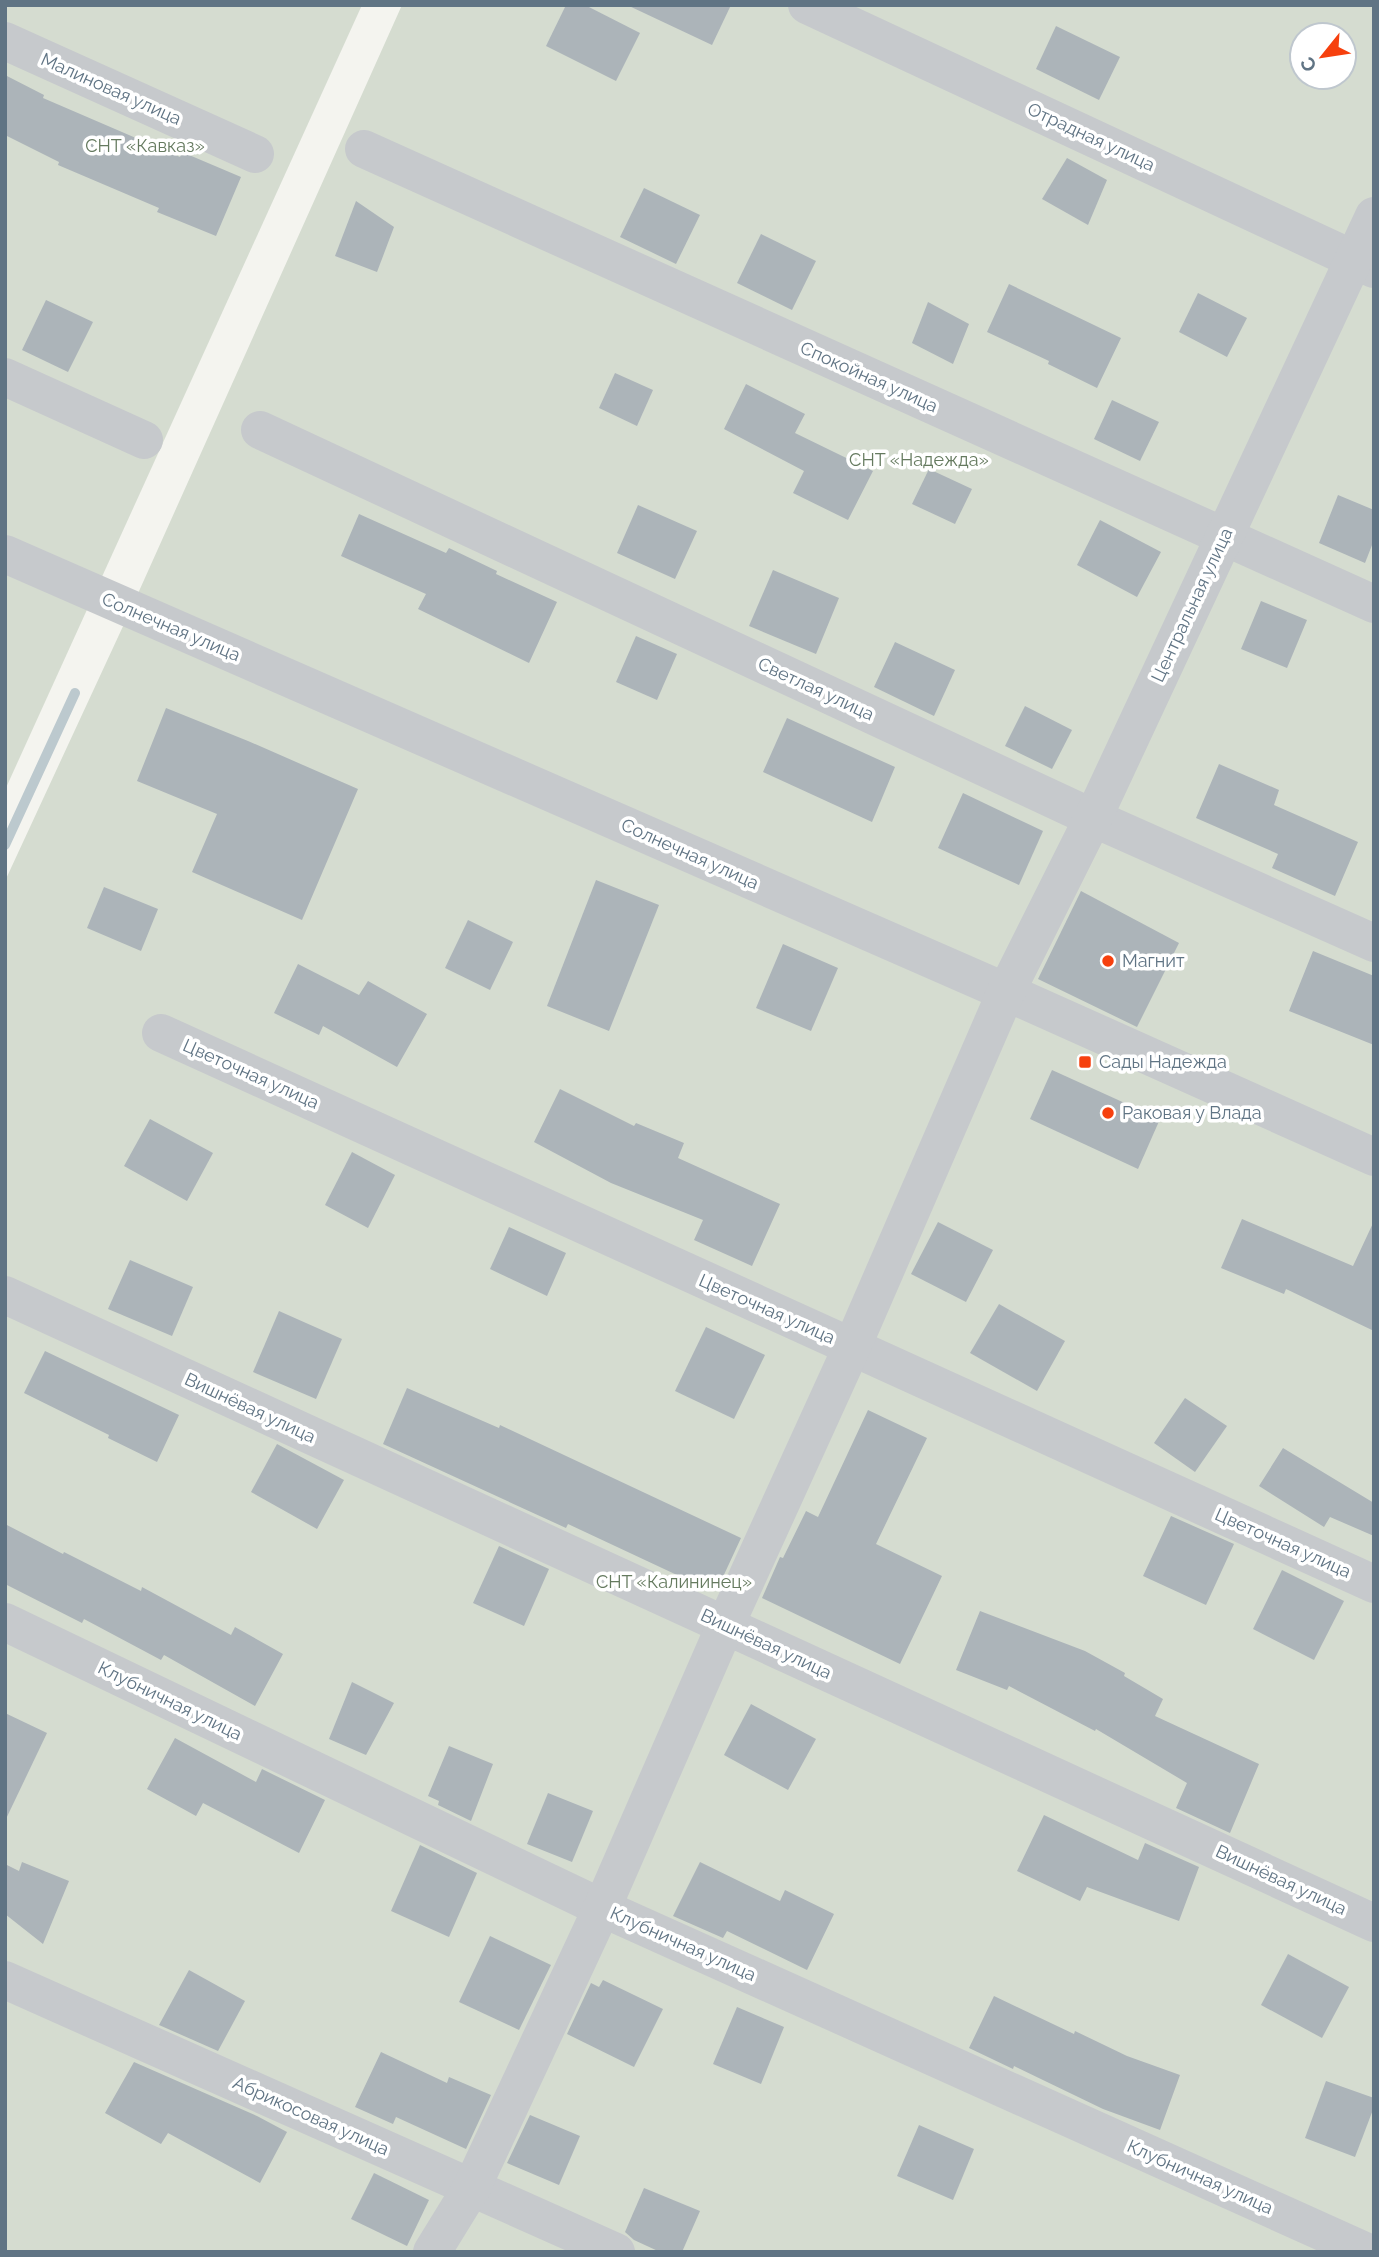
<svg xmlns="http://www.w3.org/2000/svg" width="1379" height="2257" font-family="Raleway,sans-serif">
<style>
.green{fill:#d5dcd0;fill-rule:evenodd}
.lines{fill:none;stroke-linecap:round;stroke-linejoin:round}
.stream{stroke:#bcc9ce;stroke-width:10}
.building{fill:#acb4b9}
.minor{stroke:#c6c9cc;stroke-width:38}
.poi-dot{fill:#f6400e;stroke:#fff;stroke-width:2.5}
.labels{text-anchor:middle;stroke-width:7;stroke-linejoin:round;paint-order:stroke}
.street-label{font-size:18px;fill:#607484;stroke:#fff}
.park-label{font-size:18px;fill:#657a5f;stroke:#fff}
.poi-label{font-size:18px;fill:#607484;stroke:#fff;text-anchor:start}
</style>
<rect width="100%" height="100%" fill="#f4f4ef"/>
<!-- green -->
<g class="green">
<path d="M5 5H362L5 790Z"/>
<path d="M402 5H1374V2252H5V881L131 609ZM1302 35H1344V77H1302Z"/>
</g>
<g class="lines">
<!-- stream -->
<path class="stream" d="M5 845 75 693"/>
</g>
<!-- building -->
<g class="building">
<path d="M566 5H585L640 33 616 81 546 46Z"/>
<path d="M627 5H731L712 45Z"/>
<path d="M1056 26 1120 57 1099 100 1036 69Z"/>
<path d="M5 75 44 95 43 98 180 157 182 152 241 177 216 236 157 212 159 208 58 165 59 162 5 135Z"/>
<path d="M1067 158 1107 180 1088 225 1042 199Z"/>
<path d="M644 188 700 215 676 264 620 237Z"/>
<path d="M356 201 394 227 377 272 335 256Z"/>
<path d="M761 234 816 261 792 310 737 283Z"/>
<path d="M1009 284 1121 338 1097 388 1048 364 1049 361 987 332Z"/>
<path d="M1198 293 1247 318 1227 357 1179 332Z"/>
<path d="M46 300 93 322 68 372 22 350Z"/>
<path d="M928 302 969 324 953 364 912 343Z"/>
<path d="M615 373 653 390 637 426 599 408Z"/>
<path d="M746 384 805 414 795 433 873 471 848 520 793 493 804 471 724 429Z"/>
<path d="M1112 400 1159 422 1140 461 1094 439Z"/>
<path d="M929 469 972 489 955 524 912 504Z"/>
<path d="M1338 495 1374 510V540L1365 563 1319 543Z"/>
<path d="M638 505 697 531 675 579 617 553Z"/>
<path d="M359 514 446 553 449 548 497 571 496 574 557 602 529 663 418 609 426 594 341 556Z"/>
<path d="M1100 520 1161 552 1137 597 1077 565Z"/>
<path d="M773 570 839 598 816 654 749 626Z"/>
<path d="M1261 601 1307 620 1287 668 1241 649Z"/>
<path d="M636 636 677 654 657 700 616 682Z"/>
<path d="M895 642 955 670 934 716 874 687Z"/>
<path d="M1025 706 1072 730 1052 769 1005 746Z"/>
<path d="M166 708 248 741 358 789 302 920 192 872 217 814 137 781Z"/>
<path d="M787 718 895 767 872 822 763 772Z"/>
<path d="M1219 764 1279 790 1274 805 1358 842 1335 896 1272 868 1278 854 1196 818Z"/>
<path d="M963 793 1043 831 1019 885 938 848Z"/>
<path d="M596 880 659 905 609 1031 547 1006Z"/>
<path d="M104 887 158 909 141 951 87 928Z"/>
<path d="M1081 891 1179 943 1137 1027 1038 979Z"/>
<path d="M468 920 513 942 490 990 445 968Z"/>
<path d="M783 944 838 968 811 1031 756 1008Z"/>
<path d="M1313 951 1374 976V1045L1289 1011Z"/>
<path d="M298 964 359 995 368 981 427 1014 397 1067 323 1026 319 1035 274 1013Z"/>
<path d="M1052 1070 1160 1119 1138 1169 1030 1119Z"/>
<path d="M560 1089 634 1126 636 1123 684 1143 678 1158 780 1204 752 1266 694 1240 703 1220 611 1183 534 1142Z"/>
<path d="M150 1119 213 1153 187 1201 124 1166Z"/>
<path d="M352 1152 395 1175 368 1228 325 1205Z"/>
<path d="M1242 1219 1353 1266 1374 1221V1331L1286 1289 1284 1294 1221 1268Z"/>
<path d="M938 1222 993 1250 966 1302 911 1274Z"/>
<path d="M509 1227 566 1253 547 1296 490 1269Z"/>
<path d="M130 1260 193 1287 172 1336 108 1309Z"/>
<path d="M999 1304 1065 1341 1037 1391 970 1353Z"/>
<path d="M279 1311 342 1339 316 1399 253 1372Z"/>
<path d="M706 1327 765 1355 734 1419 675 1391Z"/>
<path d="M45 1351 179 1415 157 1462 108 1438 109 1435 24 1393Z"/>
<path d="M407 1388 499 1428 500 1425 741 1538 722 1579 716 1576 709 1590 568 1524 566 1528 383 1444Z"/>
<path d="M1185 1398 1227 1426 1195 1472 1154 1443Z"/>
<path d="M868 1410 927 1438 876 1544 942 1576 900 1664 762 1598 780 1557 783 1558 806 1511 818 1517Z"/>
<path d="M277 1444 344 1480 317 1529 251 1492Z"/>
<path d="M1283 1448 1374 1503V1536L1330 1517 1324 1527 1259 1486Z"/>
<path d="M1171 1516 1234 1544 1206 1605 1143 1576Z"/>
<path d="M5 1524 63 1554 64 1552 141 1591 142 1587 231 1635 235 1627 283 1654 255 1706 164 1655 161 1660 84 1619 82 1623 5 1584Z"/>
<path d="M499 1546 549 1569 524 1626 473 1603Z"/>
<path d="M1282 1570 1344 1601 1314 1660 1253 1629Z"/>
<path d="M980 1611 1085 1651 1125 1673 1124 1676 1163 1699 1155 1716 1259 1764 1230 1833 1176 1808 1187 1783 1096 1729 1095 1731 1009 1686 1007 1690 956 1670Z"/>
<path d="M352 1682 394 1703 366 1755 329 1739Z"/>
<path d="M751 1704 816 1739 788 1790 724 1755Z"/>
<path d="M5 1713 47 1733 5 1821Z"/>
<path d="M175 1738 256 1782 262 1769 325 1800 299 1853 203 1803 196 1816 147 1789Z"/>
<path d="M449 1746 493 1764 471 1821 438 1805 439 1801 428 1796Z"/>
<path d="M548 1793 593 1811 572 1862 527 1844Z"/>
<path d="M1044 1815 1138 1860 1145 1843 1199 1867 1179 1921 1087 1887 1080 1901 1017 1871Z"/>
<path d="M420 1845 477 1873 449 1937 391 1911Z"/>
<path d="M22 1862 69 1881 43 1944 5 1914V1864L19 1871Z"/>
<path d="M700 1862 780 1901 785 1890 834 1914 807 1970 727 1931 723 1938 673 1916Z"/>
<path d="M490 1936 551 1965 519 2030 459 2002Z"/>
<path d="M1288 1954 1349 1987 1322 2038 1261 2005Z"/>
<path d="M189 1970 245 2001 218 2051 159 2025Z"/>
<path d="M603 1980 663 2009 634 2067 567 2034 591 1983 599 1987Z"/>
<path d="M994 1996 1074 2034 1075 2031 1127 2056 1180 2075 1160 2130 1103 2109 1014 2066 1013 2069 969 2048Z"/>
<path d="M737 2007 784 2027 761 2084 713 2064Z"/>
<path d="M381 2052 447 2083 449 2077 491 2095 466 2149 396 2117 393 2124 355 2107Z"/>
<path d="M134 2062 257 2116 287 2132 260 2183 168 2133 161 2144 105 2113Z"/>
<path d="M1326 2081 1374 2098V2107L1355 2157 1305 2138Z"/>
<path d="M530 2115 580 2136 559 2185 507 2163Z"/>
<path d="M919 2125 974 2149 953 2200 897 2176Z"/>
<path d="M374 2173 429 2200 407 2246 351 2219Z"/>
<path d="M644 2188 700 2211 682 2252H660L634 2240 625 2232Z"/>
</g>
<g class="lines">
<!-- minor -->
<g class="minor">
<path d="M807 5 1374 269"/>
<path d="M5 41 255 154"/>
<path d="M364 149 1374 604"/>
<path d="M5 377 144 440"/>
<path d="M260 430 1093 818 1374 943"/>
<path d="M5 554 1006 992 1374 1157"/>
<path d="M161 1033 1374 1584"/>
<path d="M5 1295 1374 1923"/>
<path d="M5 1622 602 1908 1367 2252"/>
<path d="M5 1980 616 2252"/>
<path d="M432 2252 472 2187 602 1908 725 1626 852 1347 1006 992 1093 818 1374 216"/>
</g>
</g>
<!-- markers -->
<g class="poi-dot">
<circle cx="1108" cy="961" r="7"/>
<rect x="1078" y="1055" width="14" height="14" rx="3.5"/>
<circle cx="1108" cy="1113" r="7"/>
</g>
<g class="labels">
<!-- street labels -->
<g class="street-label">
<text transform="translate(111 89) rotate(24)" y="6">Малиновая улица</text>
<text transform="translate(1091 137) rotate(25)" y="6">Отрадная улица</text>
<text transform="translate(869 377) rotate(24)" y="6">Спокойная улица</text>
<text transform="translate(1192 605) rotate(-65)" y="6">Центральная улица</text>
<text transform="translate(171 627) rotate(23)" y="6">Солнечная улица</text>
<text transform="translate(816 689) rotate(25)" y="6">Светлая улица</text>
<text transform="translate(690 854) rotate(24)" y="6">Солнечная улица</text>
<text transform="translate(251 1074) rotate(24)" y="6">Цветочная улица</text>
<text transform="translate(767 1309) rotate(24)" y="6">Цветочная улица</text>
<text transform="translate(250 1408) rotate(25)" y="6">Вишнёвая улица</text>
<text transform="translate(1283 1543) rotate(24)" y="6">Цветочная улица</text>
<text transform="translate(766 1644) rotate(25)" y="6">Вишнёвая улица</text>
<text transform="translate(170 1701) rotate(26)" y="6">Клубничная улица</text>
<text transform="translate(1281 1880) rotate(25)" y="6">Вишнёвая улица</text>
<text transform="translate(683 1944) rotate(24)" y="6">Клубничная улица</text>
<text transform="translate(311 2116) rotate(24)" y="6">Абрикосовая улица</text>
<text transform="translate(1200 2177) rotate(24)" y="6">Клубничная улица</text>
</g>
<!-- park labels -->
<g class="park-label">
<text x="145" y="152">СНТ «Кавказ»</text>
<text x="919" y="466">СНТ «Надежда»</text>
<text x="674" y="1588">СНТ «Калининец»</text>
</g>
<!-- poi labels -->
<g class="poi-label">
<text x="1122" y="967">Магнит</text>
<text x="1099" y="1068">Сады Надежда</text>
<text x="1122" y="1119">Раковая у Влада</text>
</g>
</g>
<!-- border -->
<rect width="1379" height="2257" fill="none" stroke="#607484" stroke-width="14"/>
<!-- north arrow -->
<g transform="translate(1323 56) rotate(240)"><circle r="33" fill="#ffffff" stroke="#bfc7ce" stroke-width="2"/>
<path d="M0-5L12 26L0 18L-12 26Z" fill="#f6400e"/>
<text y="-10" font-size="19" font-weight="bold" text-anchor="middle" fill="#607484">С</text>
</g>
</svg>
